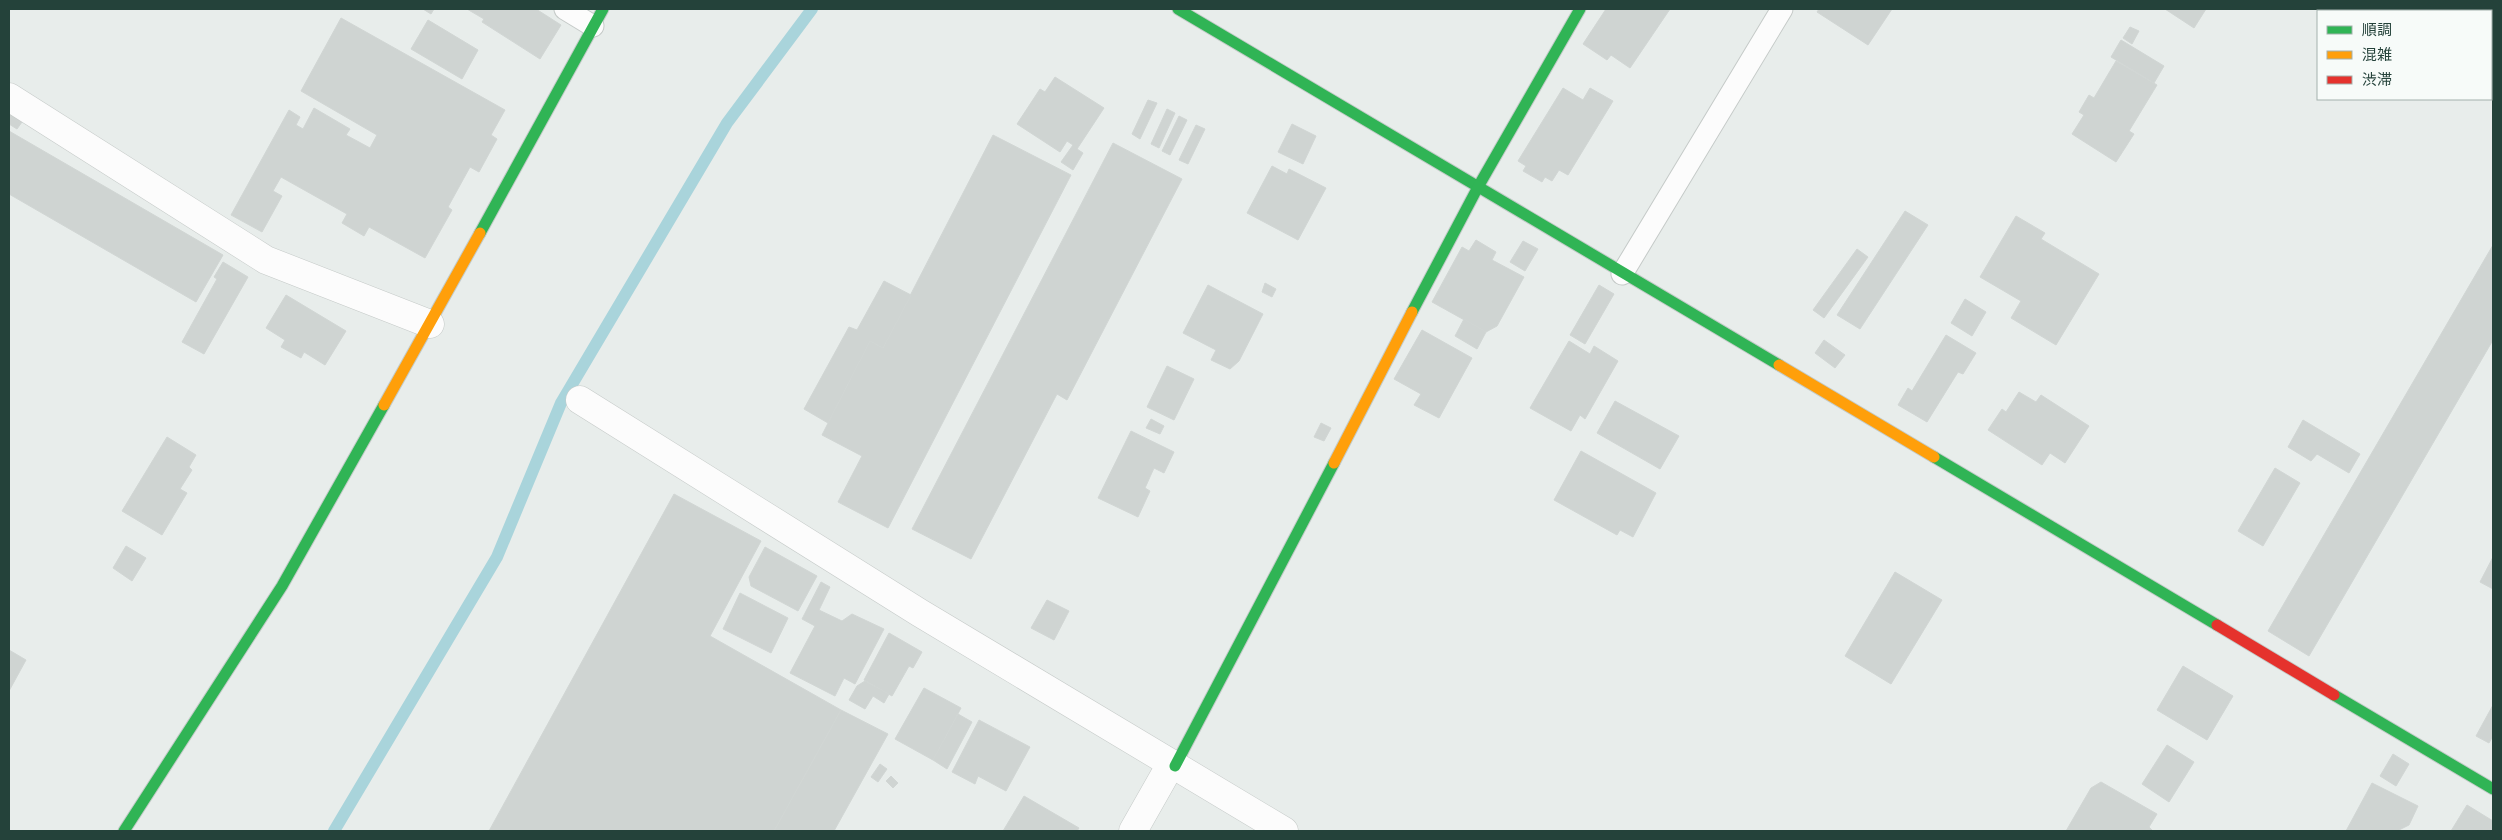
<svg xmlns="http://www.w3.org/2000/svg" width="2502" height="840" font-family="'Public Sans','Noto Sans JP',sans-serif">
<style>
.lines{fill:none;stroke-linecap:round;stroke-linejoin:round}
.stream{stroke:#a9d4db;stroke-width:12}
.building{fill:#cfd4d2;stroke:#d1d6d4}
.lane-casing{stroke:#c5cac8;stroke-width:23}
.street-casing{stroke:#c5cac8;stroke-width:29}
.fast-casing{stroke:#c3cbc8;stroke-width:13}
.slow-casing{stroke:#c3cbc8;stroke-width:13}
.jam-casing{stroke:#c3cbc8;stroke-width:13}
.lane{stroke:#fcfcfc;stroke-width:21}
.street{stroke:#fcfcfc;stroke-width:28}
.fast{stroke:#30b455;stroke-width:11}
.slow{stroke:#ff9f0a;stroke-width:11}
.jam{stroke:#e5322d;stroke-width:11}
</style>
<rect width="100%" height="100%" fill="#e8edeb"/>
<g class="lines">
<!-- stream -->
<path class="stream" d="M334 831 497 557 561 403 727 123 812 9"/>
</g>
<!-- building -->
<g class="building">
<path d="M423 9H434L431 14Z"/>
<path d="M467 9H536L561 25 540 59 482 22 484 19Z"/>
<path d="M1606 9H1670L1630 68 1611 55 1607 60 1583 44Z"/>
<path d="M1819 9H1892L1868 45 1817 12Z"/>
<path d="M2165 9H2206L2194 28Z"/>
<path d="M2375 9H2394L2398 11H2373Z"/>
<path d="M341 18 505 110 491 135 497 139 479 172 470 167 448 207 452 210 425 258 369 227 364 236 342 223 347 214 281 177 273 191 282 196 262 232 231 215 289 110 300 117 296 125 303 129 314 108 350 129 346 135 370 148 377 135 301 91Z"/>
<path d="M428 20 478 50 462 79 411 49Z"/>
<path d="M2130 27 2139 31 2132 44 2123 38Z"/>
<path d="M2121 40 2164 66 2154 83 2111 57Z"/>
<path d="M2116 61 2157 85 2129 131 2134 134 2116 162 2072 134 2084 115 2079 112 2089 95 2094 98Z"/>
<path d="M1055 77 1104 108 1077 149 1083 153 1073 170 1061 162 1073 145 1067 141 1060 152 1017 124 1040 89 1045 92Z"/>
<path d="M1563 88 1583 100 1590 88 1613 101 1568 175 1559 170 1552 181 1545 177 1542 182 1523 171 1526 166 1518 161Z"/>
<path d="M1148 100 1157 103 1140 139 1132 134Z"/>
<path d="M1167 109 1175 113 1159 148 1151 144Z"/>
<path d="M9 113 22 122 17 129 9 124Z"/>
<path d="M1179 116 1187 120 1170 155 1162 151Z"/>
<path d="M1292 124 1316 136 1303 164 1278 152Z"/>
<path d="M1196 125 1205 129 1188 164 1179 160Z"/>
<path d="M9 131 223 255 196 302 9 194Z"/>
<path d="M993 135 1071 175 888 528 838 502 862 456 822 435 870 341 883 348Z"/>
<path d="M1113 143 1182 179 1067 400 1057 394 971 559 912 529Z"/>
<path d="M1272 166 1287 174 1289 169 1326 188 1298 240 1247 213Z"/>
<path d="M1905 211 1928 225 1860 329 1837 315Z"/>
<path d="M2016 216 2045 233 2041 239 2099 274 2056 345 2011 318 2021 301 1980 277Z"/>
<path d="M1476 240 1496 252 1492 260 1524 277 1497 326 1486 332 1432 302 1462 247 1469 251Z"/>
<path d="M1523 241 1538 249 1525 271 1510 262Z"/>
<path d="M2493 245V340L2309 656 2268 631Z"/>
<path d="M1857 249 1868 257 1824 318 1813 310Z"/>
<path d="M223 262 248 277 204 354 182 342 217 279 214 277Z"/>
<path d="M884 281 911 295 883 348 870 341 828 423 804 409 849 327 857 330Z"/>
<path d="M1265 283 1276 289 1272 297 1262 292Z"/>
<path d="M1208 285 1263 314 1239 361 1230 369 1211 360 1216 350 1183 333Z"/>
<path d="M1599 285 1614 294 1585 344 1570 335Z"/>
<path d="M286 295 346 331 325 365 304 352 301 358 281 347 285 340 266 328Z"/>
<path d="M1965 299 1986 312 1972 336 1951 323Z"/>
<path d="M1464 319 1486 332 1477 349 1455 336Z"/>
<path d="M1422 330 1472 358 1439 418 1414 405 1421 394 1394 379Z"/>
<path d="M1946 335 1976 353 1963 374 1958 372 1927 422 1898 405 1908 388 1912 391Z"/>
<path d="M1824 340 1845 355 1835 368 1815 353Z"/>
<path d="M1569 341 1590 354 1594 346 1618 361 1585 419 1580 415 1571 431 1530 408Z"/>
<path d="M1167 366 1194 379 1174 420 1147 407Z"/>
<path d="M2019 392 2036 402 2041 395 2089 426 2065 463 2050 453 2042 465 1988 430 2002 409 2006 412Z"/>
<path d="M1615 401 1679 436 1660 469 1597 433Z"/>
<path d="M1151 419 1164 426 1160 434 1146 428Z"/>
<path d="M2303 420 2360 454 2349 473 2317 454 2311 461 2288 447Z"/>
<path d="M1321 423 1331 428 1324 441 1314 437Z"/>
<path d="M1131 431 1174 452 1164 473 1154 468 1145 488 1150 491 1138 517 1098 498Z"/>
<path d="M167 437 196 455 189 467 192 470 180 489 187 493 162 535 122 511Z"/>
<path d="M1581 451 1656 493 1633 537 1620 530 1617 535 1554 500Z"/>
<path d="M2275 468 2300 483 2263 546 2238 531Z"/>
<path d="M674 494 761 541 710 636 841 710 774 831H489Z"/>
<path d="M126 546 146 558 132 581 113 568Z"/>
<path d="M765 547 817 576 798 611 751 586 749 577Z"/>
<path d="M2493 557V589L2480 582Z"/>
<path d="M1895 572 1942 600 1891 684 1845 656Z"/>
<path d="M821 582 830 587 819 610 842 621 852 614 884 629 855 684 844 678 835 696 790 673 815 626 802 619Z"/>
<path d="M740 593 788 618 771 653 723 629Z"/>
<path d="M1047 600 1069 611 1054 640 1031 628Z"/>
<path d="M889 633 922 652 913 668 909 666 892 696 864 680Z"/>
<path d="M9 650 26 660 9 691Z"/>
<path d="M2183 666 2233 696 2207 740 2157 710Z"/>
<path d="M865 681 889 694 884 703 873 696 865 709 849 700 857 686Z"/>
<path d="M924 688 961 708 933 760 895 739Z"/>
<path d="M2493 705V736L2489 743 2476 736Z"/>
<path d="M841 710 888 734 834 831H774Z"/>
<path d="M958 714 972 722 947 769 933 760Z"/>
<path d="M979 720 1030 747 1006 791 978 776 975 784 952 772Z"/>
<path d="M2167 745 2194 762 2169 802 2142 784Z"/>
<path d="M2393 754 2409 764 2396 786 2380 776Z"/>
<path d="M880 764 887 769 878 782 871 777Z"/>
<path d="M891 776 898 783 893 788 886 781Z"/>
<path d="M2101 782 2157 814 2149 827 2153 831H2066L2091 788Z"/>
<path d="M2372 783 2418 806 2409 825 2397 831H2346Z"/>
<path d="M1024 796 1079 828 1077 831H1003Z"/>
<path d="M2467 805 2493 821V831H2451Z"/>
</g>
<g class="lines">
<defs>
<g id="lane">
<path d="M565 9 593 26"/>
<path d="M1622 274 1782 9"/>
</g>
<g id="street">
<path d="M9 97 266 260 430 324"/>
<path d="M580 400 920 613 1284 831"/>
<path d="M1133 831 1171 764"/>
</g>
<g id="fast">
<path d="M1178 9 1779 365"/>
<path d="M480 233 603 9"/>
<path d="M1412 312 1478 187 1580 9"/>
<path d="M1934 457 2217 625"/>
<path d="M2334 695 2493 789"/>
<path d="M1175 766 1334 463"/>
<path d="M124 831 282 586 384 405"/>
</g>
<g id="slow">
<path d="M1779 365 1934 457"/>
<path d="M384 405 480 233"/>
<path d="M1334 463 1412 312"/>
</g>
<path id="jam" d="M2217 625 2334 695"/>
</defs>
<!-- lane casing -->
<use href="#lane" class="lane-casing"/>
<!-- street casing -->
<use href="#street" class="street-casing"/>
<!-- fast casing -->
<use href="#fast" class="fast-casing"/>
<!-- slow casing -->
<use href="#slow" class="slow-casing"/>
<!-- jam casing -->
<use href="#jam" class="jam-casing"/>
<!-- lane -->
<use href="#lane" class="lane"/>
<!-- street -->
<use href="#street" class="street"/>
<!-- fast -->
<use href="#fast" class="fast"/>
<!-- slow -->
<use href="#slow" class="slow"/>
<!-- jam -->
<use href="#jam" class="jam"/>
</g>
<!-- border -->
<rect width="2502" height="840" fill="none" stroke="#24423a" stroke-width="20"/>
<!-- legend -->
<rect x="2317" y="10" width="175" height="90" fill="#f7fbf9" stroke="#a3b1ad"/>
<rect x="2327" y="26" width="25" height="8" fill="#30b455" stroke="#a3b1ad"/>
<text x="2362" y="35" font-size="15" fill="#24423a">順調</text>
<rect x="2327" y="51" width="25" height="8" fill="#ff9f0a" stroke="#a3b1ad"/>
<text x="2362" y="60" font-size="15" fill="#24423a">混雑</text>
<rect x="2327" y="76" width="25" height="8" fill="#e5322d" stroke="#a3b1ad"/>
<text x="2362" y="85" font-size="15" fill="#24423a">渋滞</text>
</svg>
